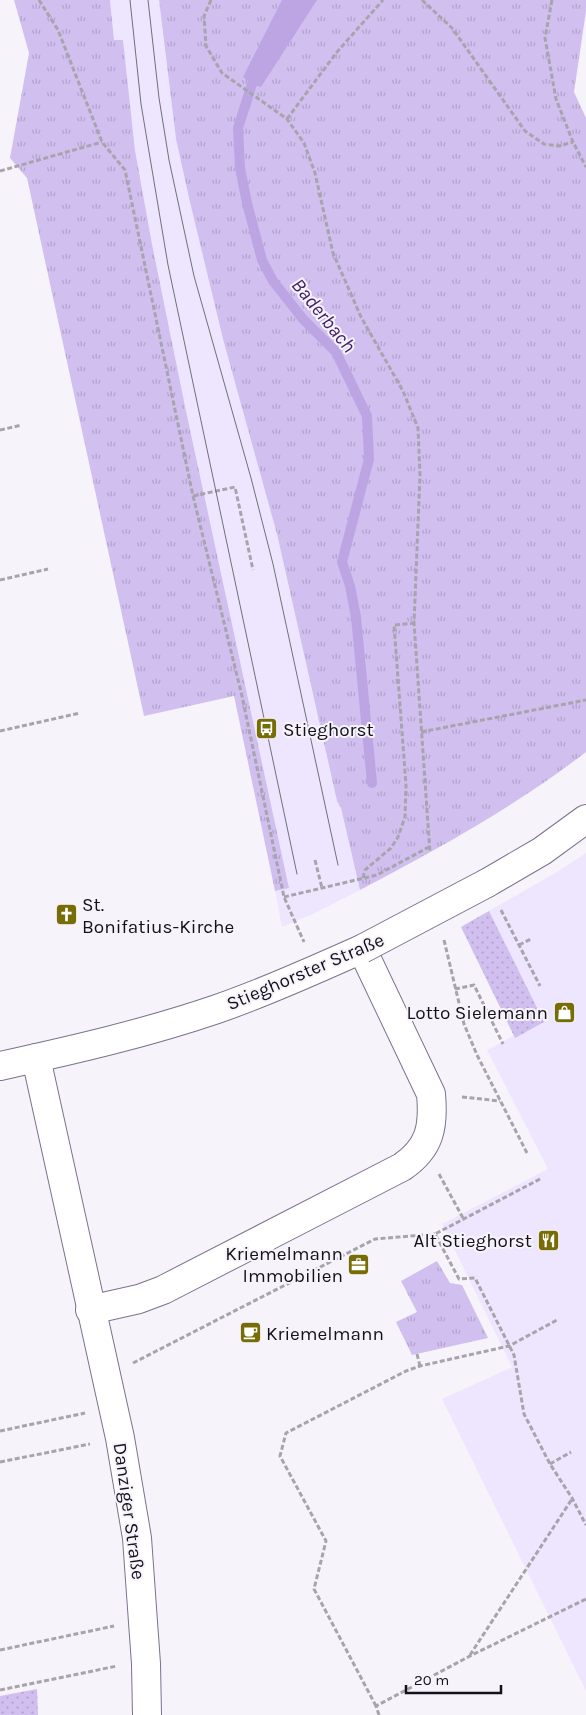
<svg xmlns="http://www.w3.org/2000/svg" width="586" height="1715" font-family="Karla,sans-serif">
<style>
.built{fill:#eee6fe}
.grass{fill:url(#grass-dots)}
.park{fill:url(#park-tufts)}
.water{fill:#bda5e4}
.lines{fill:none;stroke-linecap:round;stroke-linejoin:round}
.stream{stroke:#bda5e4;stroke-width:10}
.minor-casing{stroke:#7c718f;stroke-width:30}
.path{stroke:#a7a4ac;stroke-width:3;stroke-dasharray:5 2.5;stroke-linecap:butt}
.minor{stroke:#fff;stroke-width:28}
.tram{stroke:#726f78;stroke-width:1}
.minor-bridge-casing{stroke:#7c718f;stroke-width:30;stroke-linecap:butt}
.minor-bridge{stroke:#fff;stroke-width:28}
.labels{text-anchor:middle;stroke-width:4;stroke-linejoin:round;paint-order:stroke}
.poi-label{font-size:19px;fill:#15111c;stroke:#f6f4fa;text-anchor:start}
.street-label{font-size:19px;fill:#15111c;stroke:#f6f4fa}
.water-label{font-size:20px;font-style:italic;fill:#411f68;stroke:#f6f4fa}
</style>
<defs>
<pattern id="grass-dots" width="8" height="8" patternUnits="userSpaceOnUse" patternTransform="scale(1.25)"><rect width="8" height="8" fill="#d1bff0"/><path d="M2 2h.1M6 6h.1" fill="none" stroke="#b3a3cd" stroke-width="1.8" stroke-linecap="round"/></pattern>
<pattern id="park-tufts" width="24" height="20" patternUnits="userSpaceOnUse" patternTransform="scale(1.25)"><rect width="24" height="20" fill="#d1bff0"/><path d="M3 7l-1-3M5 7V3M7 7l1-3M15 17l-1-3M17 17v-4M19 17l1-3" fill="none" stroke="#b3a3cd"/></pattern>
</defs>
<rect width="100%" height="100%" fill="#f6f4fa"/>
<!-- built -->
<g class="built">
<path d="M110 0H159L176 139 189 198 277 534 337 801 341 808 360 890 315 913 282 927 275 891 289 888 186 411 152 244 135 150 123 40H114Z"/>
<path d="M586 853V1691L442 1399 512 1367 442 1224 548 1169 487 1050 515 1035 464 925 557 872Z"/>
</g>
<!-- grass -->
<g class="grass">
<path d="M489 911 544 1022 515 1038 461 927Z"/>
<path d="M37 1689 38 1715H0V1696Z"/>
</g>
<!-- park -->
<g class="park">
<path d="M14 0H110L114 40H123L135 150 152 244 186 411 289 888 275 891 234 696 144 716 27 178 10 158 29 53Z"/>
<path d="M159 0H586V11L574 92 586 118V752C516 806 438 849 360 890L341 808 337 801 277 534 223 339 189 198 176 139Z"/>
<path d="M437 1261 450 1283 462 1285 488 1338 412 1355 396 1322 417 1312 401 1281Z"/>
</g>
<!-- water -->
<path class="water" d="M282 0H317L261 87 252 84 243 77Z"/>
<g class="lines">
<!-- stream -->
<path class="stream" d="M258 72 252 84 238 128 240 168 247 203 262 260 273 281 303 319 336 352 367 416 369 459 342 562 350 586 356 617 372 783"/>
<defs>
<g id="minor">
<path d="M487 883 542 851 586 819"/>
<path d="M36 1058 120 1438 137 1538 146 1664 147 1715"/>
<path d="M0 1066C73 1050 147 1033 217 1009 267 992 314 970 362 949L431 1094C434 1127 430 1148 402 1167L163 1290 139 1299 90 1310"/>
</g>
</defs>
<!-- minor casing -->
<use href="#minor" class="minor-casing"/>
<!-- path -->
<g class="path">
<path d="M39 0 58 30 102 142 125 170 193 496 242 696 284 897 304 942"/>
<path d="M211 0 204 16 206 46 222 73 287 119 304 143 315 173 333 253 361 317 403 391 418 428 420 475 414 623 430 853"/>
<path d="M422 0 452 28 525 131 544 144 559 146 573 142"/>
<path d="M552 0 545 38 556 99 573 142 586 167"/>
<path d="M287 119 337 52 383 0"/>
<path d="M0 171 102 142"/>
<path d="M0 430 22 425"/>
<path d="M193 496 235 487 253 570"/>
<path d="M0 580 48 569"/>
<path d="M0 731 80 713"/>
<path d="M421 732 586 700"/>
<path d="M315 860 322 888"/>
<path d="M363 878 365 870 391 848 398 837 405 817 406 785 394 625 414 623"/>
<path d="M284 897 377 875 429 847"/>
<path d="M501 910 540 986"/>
<path d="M444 940 464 1024 477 1055 527 1153"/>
<path d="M519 945 531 939"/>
<path d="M455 989 474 985 503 1044"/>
<path d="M462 1097 500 1101"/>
<path d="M439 1174 463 1218"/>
<path d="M540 1179 435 1234 459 1279 475 1278 514 1355 524 1414 550 1464 572 1498 586 1525"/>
<path d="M417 1354 420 1366"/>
<path d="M133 1363 375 1239 435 1234"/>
<path d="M0 1431 85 1413"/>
<path d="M0 1462 90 1444"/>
<path d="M550 1464 571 1452"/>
<path d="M0 1650 114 1626"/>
<path d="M470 1655 572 1499"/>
<path d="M0 1690 117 1666"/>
<path d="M376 1706 314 1589 326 1541 280 1456 286 1433 406 1371 420 1366 509 1346 557 1320"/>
<path d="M379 1715 376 1706 470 1656 586 1599"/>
</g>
<!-- minor -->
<use href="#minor" class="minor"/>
<!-- tram -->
<g class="tram">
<path d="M130 0 141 104 168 265 297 874"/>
<path d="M148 0 159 98 169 160 194 276 251 478 273 564 338 865"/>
</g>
<defs>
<path id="minor-bridge" d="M362 949 487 883"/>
</defs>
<!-- minor-bridge casing -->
<use href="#minor-bridge" class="minor-bridge-casing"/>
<!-- minor-bridge -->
<use href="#minor-bridge" class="minor-bridge"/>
</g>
<!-- icons -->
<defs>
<symbol id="bus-square" viewBox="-11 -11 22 22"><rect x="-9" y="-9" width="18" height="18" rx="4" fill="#776c06" stroke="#f6f4fa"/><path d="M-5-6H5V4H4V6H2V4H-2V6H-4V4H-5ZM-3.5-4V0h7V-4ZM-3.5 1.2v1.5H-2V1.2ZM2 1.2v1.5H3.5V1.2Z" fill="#fff"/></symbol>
<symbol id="church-square" viewBox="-11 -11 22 22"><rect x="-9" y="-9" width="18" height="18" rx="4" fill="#776c06" stroke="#f6f4fa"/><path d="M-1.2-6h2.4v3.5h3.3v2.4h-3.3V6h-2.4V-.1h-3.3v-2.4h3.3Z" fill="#fff"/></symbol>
<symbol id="shop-square" viewBox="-11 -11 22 22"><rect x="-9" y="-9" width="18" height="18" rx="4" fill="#776c06" stroke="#f6f4fa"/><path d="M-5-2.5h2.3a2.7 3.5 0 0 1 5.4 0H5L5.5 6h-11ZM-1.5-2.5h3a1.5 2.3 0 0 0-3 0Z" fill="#fff"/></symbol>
<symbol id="restaurant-square" viewBox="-11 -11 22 22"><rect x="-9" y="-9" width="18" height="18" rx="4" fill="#776c06" stroke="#f6f4fa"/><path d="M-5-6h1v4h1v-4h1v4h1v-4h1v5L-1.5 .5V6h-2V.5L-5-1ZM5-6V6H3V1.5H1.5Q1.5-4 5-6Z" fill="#fff"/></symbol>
<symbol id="office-square" viewBox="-11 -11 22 22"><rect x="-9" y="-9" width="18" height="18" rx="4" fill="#776c06" stroke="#f6f4fa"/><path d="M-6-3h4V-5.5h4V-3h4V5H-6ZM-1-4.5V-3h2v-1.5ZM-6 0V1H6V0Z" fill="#fff"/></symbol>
<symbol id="cafe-square" viewBox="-11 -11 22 22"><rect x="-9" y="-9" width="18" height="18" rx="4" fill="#776c06" stroke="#f6f4fa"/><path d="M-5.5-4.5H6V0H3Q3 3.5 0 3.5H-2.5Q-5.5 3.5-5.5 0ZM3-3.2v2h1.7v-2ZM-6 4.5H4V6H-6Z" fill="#fff"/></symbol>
</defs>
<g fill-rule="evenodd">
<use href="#bus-square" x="254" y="716" width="25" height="25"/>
<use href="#church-square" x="54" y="902" width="25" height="25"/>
<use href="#shop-square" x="552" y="1000" width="25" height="25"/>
<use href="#restaurant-square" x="536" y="1228" width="25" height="25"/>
<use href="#office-square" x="346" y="1252" width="25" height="25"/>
<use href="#cafe-square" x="238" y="1320" width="25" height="25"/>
</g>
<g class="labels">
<!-- poi labels -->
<g class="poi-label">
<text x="283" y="736">Stieghorst</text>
<text x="82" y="911">St.<tspan x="82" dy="22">Bonifatius-Kirche</tspan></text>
<text x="548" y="1019" text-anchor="end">Lotto Sielemann</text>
<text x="532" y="1247" text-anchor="end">Alt Stieghorst</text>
<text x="343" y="1260" text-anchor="end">Kriemelmann<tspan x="343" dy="22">Immobilien</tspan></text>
<text x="266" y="1340">Kriemelmann</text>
</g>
<!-- street labels -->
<g class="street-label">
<text transform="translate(305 971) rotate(-23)" y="7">Stieghorster Straße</text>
<text transform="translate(130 1511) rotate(82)" y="7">Danziger Straße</text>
</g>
<!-- water labels -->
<g class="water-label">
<text transform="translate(324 315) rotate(51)" y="7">Baderbach</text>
</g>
</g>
<!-- scale -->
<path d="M406 1685v8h95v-8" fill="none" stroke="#15111c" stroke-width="2.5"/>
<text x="414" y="1685" font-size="15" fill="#15111c" stroke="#f6f4fa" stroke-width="4" paint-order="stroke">20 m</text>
</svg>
